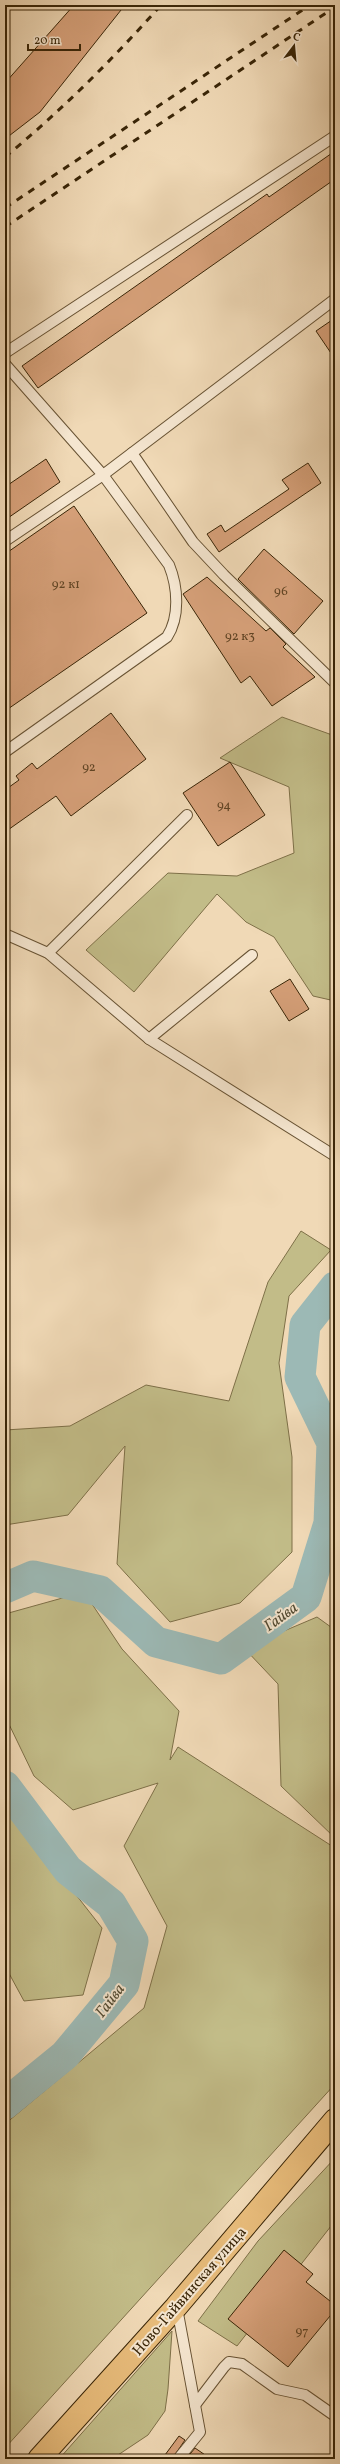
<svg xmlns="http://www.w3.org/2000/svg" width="340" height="2464" font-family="Vollkorn,serif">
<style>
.green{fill:#c2bc88;stroke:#7e7048}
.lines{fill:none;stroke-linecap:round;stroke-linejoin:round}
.river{stroke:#9cb9b5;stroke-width:31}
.building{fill:#d6a079;stroke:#392507}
.service-casing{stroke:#675233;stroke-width:12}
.primary-casing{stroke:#392507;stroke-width:24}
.service{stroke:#f5e6d0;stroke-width:10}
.primary{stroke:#e8bc7b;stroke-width:22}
.rail{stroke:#392507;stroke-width:3;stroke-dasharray:7 7;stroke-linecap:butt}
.labels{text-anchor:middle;stroke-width:4;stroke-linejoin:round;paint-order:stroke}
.number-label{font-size:13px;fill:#604424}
.street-label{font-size:15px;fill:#392507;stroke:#f5e6d0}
.water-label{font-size:16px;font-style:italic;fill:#524a32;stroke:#f5e6d0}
</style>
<rect width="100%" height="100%" fill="#f0d9b6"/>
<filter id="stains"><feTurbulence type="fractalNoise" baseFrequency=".005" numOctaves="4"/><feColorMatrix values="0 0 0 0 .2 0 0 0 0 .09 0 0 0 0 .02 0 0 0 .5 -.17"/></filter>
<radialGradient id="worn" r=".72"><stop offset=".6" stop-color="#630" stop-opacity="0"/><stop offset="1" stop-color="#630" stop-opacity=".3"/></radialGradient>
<!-- green -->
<g class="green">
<path d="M282 717 335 736V1001L313 996 274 937 246 922 217 894 134 992 86 950 168 873 237 876 294 853 289 787 220 758Z"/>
<path d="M301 1231 331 1250 289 1296 279 1363 292 1457V1552L240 1603 170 1622 117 1564 125 1446 68 1515 5 1525V1430L70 1426 146 1385 229 1401 268 1282Z"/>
<path d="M84 1592 122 1649 179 1711 170 1760 178 1747 335 1848V2084L5 2448V2124L144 2008 167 1926 124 1846 158 1783 73 1810 34 1776 5 1716V1614Z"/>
<path d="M317 1617 335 1630V1838L281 1786 278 1684 244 1648Z"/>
<path d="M5 1804 102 1928 83 1995 24 2001 5 1966Z"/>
<path d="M335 2158V2221L237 2346 198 2321 258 2241Z"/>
<path d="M172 2331 168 2389 165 2411 148 2435 112 2459H59Z"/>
</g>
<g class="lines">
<!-- river -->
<g class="river">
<path d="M5 1588 33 1576 100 1591 156 1642 221 1659 306 1597 329 1523 332 1443 300 1377 305 1325 335 1287"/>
<path d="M5 1786 68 1870 111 1904 133 1941 124 1984 65 2055 5 2104"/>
</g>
</g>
<!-- building -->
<g class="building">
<path d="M74 5H125L40 112 5 139V83Z"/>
<path d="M335 151V179L38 388 22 366 267 194 269 197Z"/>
<path d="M335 318V359L316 331Z"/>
<path d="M46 459 60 482 5 520V487Z"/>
<path d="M308 463 321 483 219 552 207 534 221 525 225 532 289 489 282 480Z"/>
<path d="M74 506 147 613 5 711V554Z"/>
<path d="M264 549 323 601 294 634 238 579Z"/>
<path d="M207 577 266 631 270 628 286 644 283 647 315 677 272 706 250 676 241 683 183 594Z"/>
<path d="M111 713 146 759 71 816 56 796 5 832V790L19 780 16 776 32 763 37 769Z"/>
<path d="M230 762 265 815 218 846 183 793Z"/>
<path d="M290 979 309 1009 289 1021 270 991Z"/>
<path d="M284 2250 313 2274 306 2282 335 2305V2310L288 2367 228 2319Z"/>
<path d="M179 2436 185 2440 172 2459H162Z"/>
<path d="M195 2448 211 2459H186Z"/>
</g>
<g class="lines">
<defs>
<g id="service">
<path d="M5 353 335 136"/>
<path d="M5 364 103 475 169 565C178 587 180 617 167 637L5 752"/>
<path d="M132 453 193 542 224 575 335 683"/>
<path d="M5 541 103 475 335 299"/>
<path d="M5 934 48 953 149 1039 335 1156"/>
<path d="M48 953 187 815"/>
<path d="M149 1039 252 955"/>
<path d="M177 2308 200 2432 178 2459"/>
<path d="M195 2405 224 2367 229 2362 242 2364 277 2389 305 2395 335 2416"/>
</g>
<path id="primary" d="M39 2459 176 2307 335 2120"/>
</defs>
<!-- service casing -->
<use href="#service" class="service-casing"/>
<!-- primary casing -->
<use href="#primary" class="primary-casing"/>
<!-- service -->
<use href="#service" class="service"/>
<!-- primary -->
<use href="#primary" class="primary"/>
<!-- rail -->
<g class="rail">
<path d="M5 157C61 111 113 59 161 5"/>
<path d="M5 208 310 5"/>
<path d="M5 227 335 7"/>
</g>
</g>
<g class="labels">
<!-- number labels -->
<g class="number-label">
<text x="66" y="588">92 к1</text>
<text x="281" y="595">96</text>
<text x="240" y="640">92 к3</text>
<text x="89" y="771">92</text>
<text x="224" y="809">94</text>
<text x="302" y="2335">97</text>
</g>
<!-- street labels -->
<g class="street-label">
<text transform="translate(189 2291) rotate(-49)" y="5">Ново-Гайвинская улица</text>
</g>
<!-- water labels -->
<g class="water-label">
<text transform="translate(280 1616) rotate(-36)" y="6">Гайва</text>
<text transform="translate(109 2000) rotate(-53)" y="6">Гайва</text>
</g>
</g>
<!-- margin -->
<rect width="340" height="2464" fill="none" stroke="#f0d9b6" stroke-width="20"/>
<rect x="6" y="6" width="328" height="2452" fill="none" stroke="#392507" stroke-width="2"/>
<rect x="10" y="10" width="320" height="2444" fill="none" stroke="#392507"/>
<!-- north arrow -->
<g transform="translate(294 46) rotate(16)" stroke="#f5e6d0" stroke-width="3" paint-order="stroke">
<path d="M0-3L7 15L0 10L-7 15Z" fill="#392507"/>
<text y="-6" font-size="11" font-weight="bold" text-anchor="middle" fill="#392507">С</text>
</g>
<!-- scale -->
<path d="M28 44v6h52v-6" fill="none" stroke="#392507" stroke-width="2"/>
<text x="34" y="44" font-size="12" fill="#392507" stroke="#f5e6d0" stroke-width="3" paint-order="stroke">20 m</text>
<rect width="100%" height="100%" filter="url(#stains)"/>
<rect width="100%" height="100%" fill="url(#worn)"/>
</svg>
